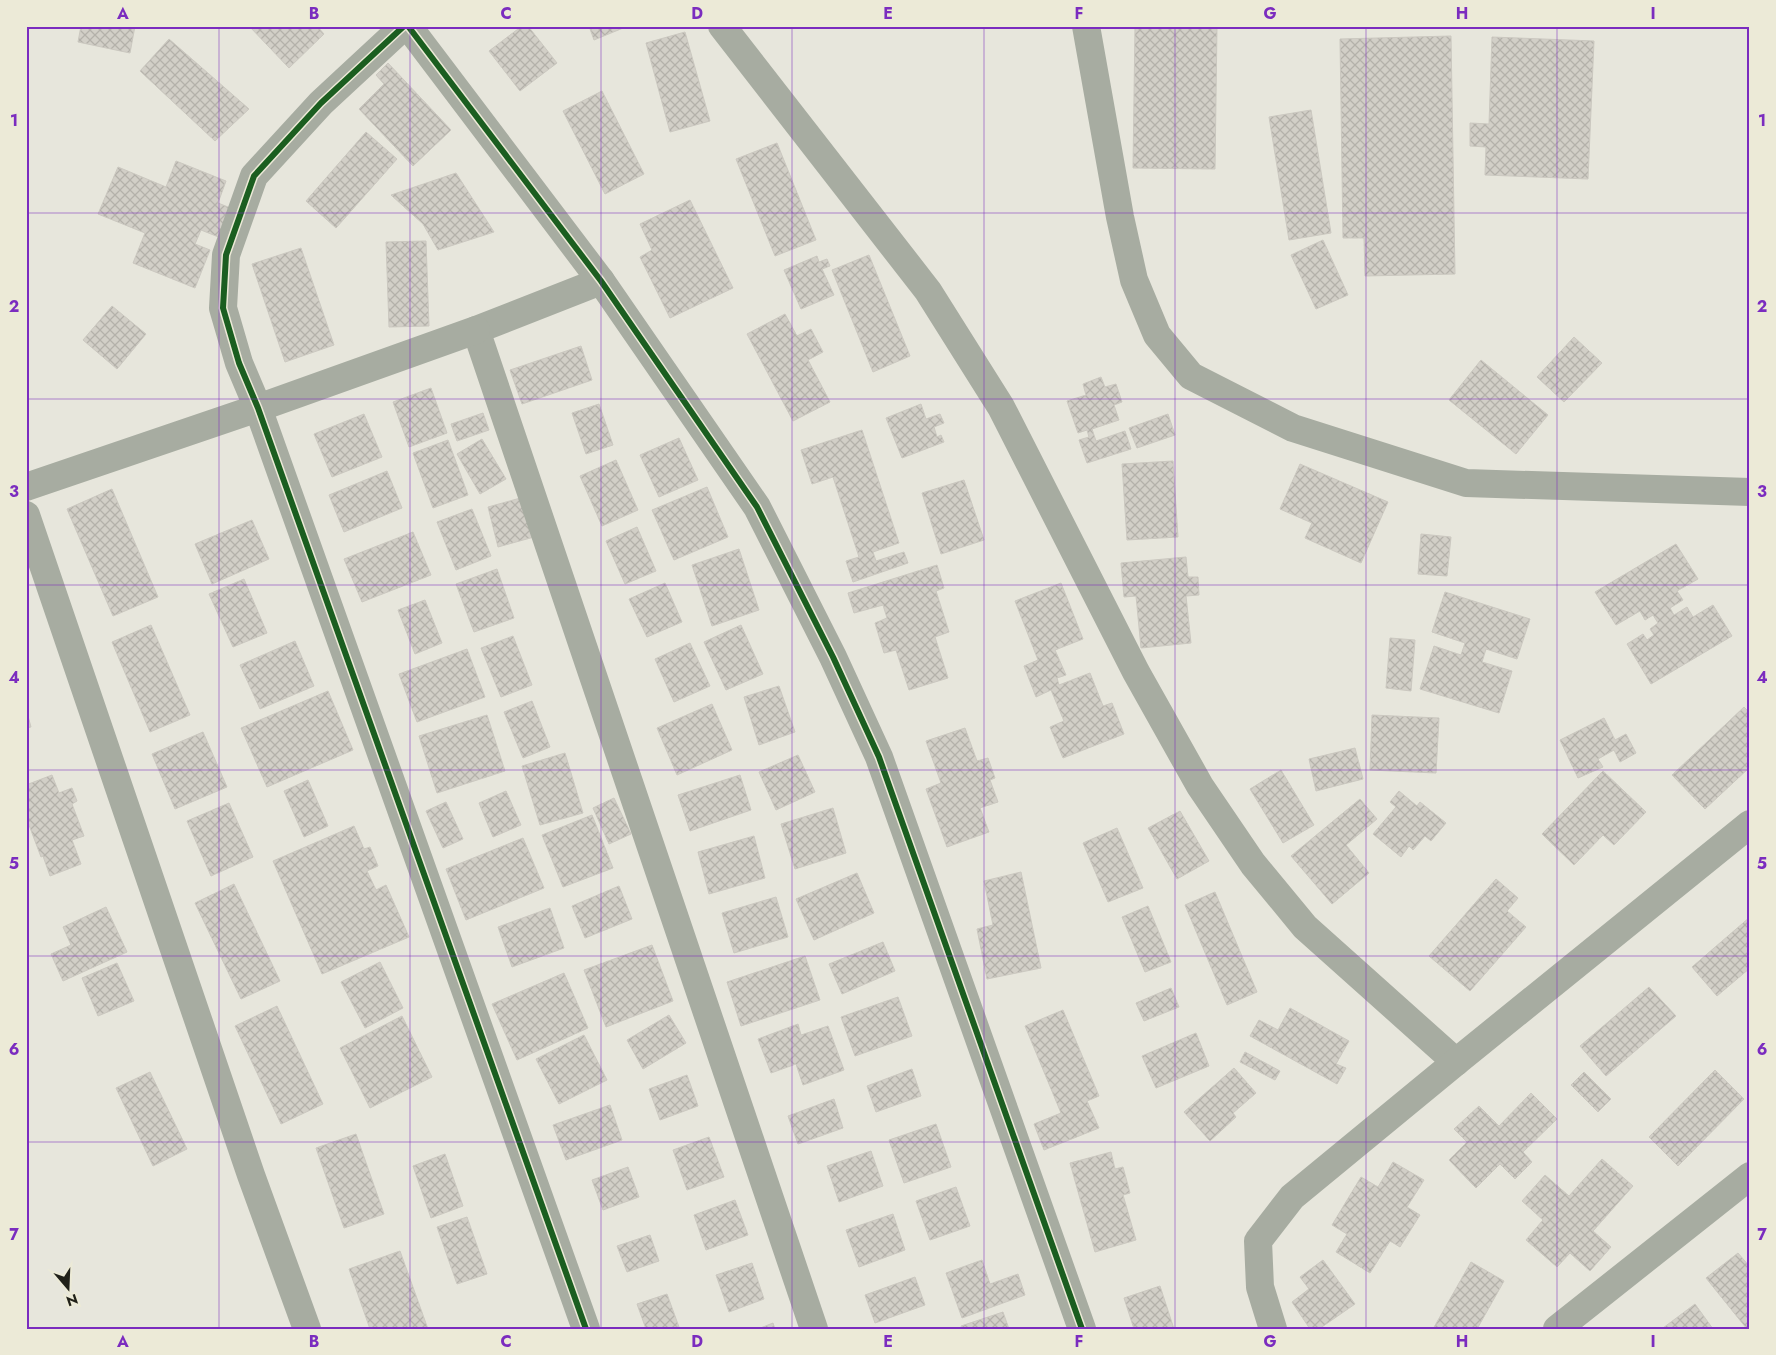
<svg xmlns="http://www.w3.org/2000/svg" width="1776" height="1355" font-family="Jost,sans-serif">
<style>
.building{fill:url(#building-cross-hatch);stroke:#cbc8c0}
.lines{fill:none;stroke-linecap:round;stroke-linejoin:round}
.minor{stroke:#a7aca1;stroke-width:28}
.cycleway-casing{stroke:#ecead7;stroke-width:9}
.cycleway{stroke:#1b5e20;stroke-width:6}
.grid{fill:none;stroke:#7b2cbf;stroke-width:1;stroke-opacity:0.55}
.neatline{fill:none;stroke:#7b2cbf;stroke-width:2}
.grid-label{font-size:16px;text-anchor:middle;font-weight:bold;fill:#7b2cbf}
</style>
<defs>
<pattern id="building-cross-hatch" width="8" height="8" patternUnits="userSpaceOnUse" patternTransform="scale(1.25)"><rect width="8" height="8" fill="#d2cfc7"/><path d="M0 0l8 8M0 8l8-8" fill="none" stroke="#b4b1aa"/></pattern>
</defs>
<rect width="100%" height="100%" fill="#e7e6dc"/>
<!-- building -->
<g class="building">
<path d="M81 26H135L130 53 78 42Z"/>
<path d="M249 26H317L324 34 289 68Z"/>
<path d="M522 26H528L557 63 520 91 489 51Z"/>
<path d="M589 26H628L594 40Z"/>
<path d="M1135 26H1217L1215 169 1133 168Z"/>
<path d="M685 32 710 121 670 132 646 43Z"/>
<path d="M1451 36 1455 274 1365 276 1364 238H1343L1340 39Z"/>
<path d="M1492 37 1594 41 1588 179 1485 175 1486 147 1470 146V123L1489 124Z"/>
<path d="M169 39 249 109 215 141 140 71Z"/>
<path d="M388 63 451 130 413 166 359 109 384 84 376 75Z"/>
<path d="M602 91 644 174 605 194 563 111Z"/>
<path d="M1311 110 1331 233 1289 240 1269 117Z"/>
<path d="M366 132 397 159 336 228 306 201Z"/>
<path d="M777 143 816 240 775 256 736 159Z"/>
<path d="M176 161 226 181 218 203 233 209 221 238 201 230 195 244 210 250 195 288 133 263 145 233 98 214 118 167 166 187Z"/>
<path d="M456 173 494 232 438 250 423 224 391 195Z"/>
<path d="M690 200 733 288 670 318 640 257 652 250 640 224Z"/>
<path d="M1323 240 1348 295 1316 309 1291 255Z"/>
<path d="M426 241 429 326 389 327 386 242Z"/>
<path d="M301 248 334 345 285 362 252 264Z"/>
<path d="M869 255 910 356 873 372 832 270Z"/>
<path d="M817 256 819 262 827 259 830 266 822 269 834 295 801 309 784 270Z"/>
<path d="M112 306 146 334 117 369 83 340Z"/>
<path d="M785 314 797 336 811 329 823 352 808 360 830 402 793 421 747 334Z"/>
<path d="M1574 337 1602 363 1564 402 1537 377Z"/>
<path d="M581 346 592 380 522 404 510 370Z"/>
<path d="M1481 360 1548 415 1516 454 1449 400Z"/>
<path d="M1101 377 1105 387 1116 384 1122 402 1114 405 1119 420 1092 429 1096 441 1125 431 1131 449 1087 463 1079 440 1089 437 1087 430 1078 433 1067 401 1086 395 1083 384Z"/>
<path d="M431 388 447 433 409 447 393 402Z"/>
<path d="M599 404 613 445 586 454 572 413Z"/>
<path d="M921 404 926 419 940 414 944 423 934 427 937 437 941 435 944 442 902 458 886 418Z"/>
<path d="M483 413 489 430 457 441 451 424Z"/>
<path d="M364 414 382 457 332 477 314 434Z"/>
<path d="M1168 414 1175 435 1137 448 1129 428Z"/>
<path d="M862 430 899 543 873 552 876 561 904 552 908 563 853 582 846 561 859 557 833 477 812 484 801 450Z"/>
<path d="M679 438 698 480 659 497 640 455Z"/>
<path d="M482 439 506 479 480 494 457 454Z"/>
<path d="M448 440 468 495 433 508 413 453Z"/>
<path d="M616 460 638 510 602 526 580 476Z"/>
<path d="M1173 461 1178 537 1127 540 1122 464Z"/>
<path d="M1300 464 1388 502 1361 563 1305 538 1312 523 1280 509Z"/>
<path d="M387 471 402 508 344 532 329 495Z"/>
<path d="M964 480 984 540 941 554 922 493Z"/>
<path d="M707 487 728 537 674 560 652 510Z"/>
<path d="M112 489 158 597 113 616 67 509Z"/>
<path d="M524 497 534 537 498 547 488 507Z"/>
<path d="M472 509 491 556 456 570 437 522Z"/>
<path d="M252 520 269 559 212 584 195 544Z"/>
<path d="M637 527 656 571 625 584 606 541Z"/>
<path d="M413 532 431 575 362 602 344 559Z"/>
<path d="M1421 534 1451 537 1447 576 1418 574Z"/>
<path d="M1676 544 1698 579 1677 591 1683 600 1670 608 1674 615 1687 607 1693 617 1713 605 1732 636 1651 684 1627 644 1643 634 1647 640 1654 635 1650 629 1658 623 1653 615 1645 620 1640 611 1616 625 1595 592Z"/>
<path d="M739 549 759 610 712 626 692 565Z"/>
<path d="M1186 557 1188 577H1198L1199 595 1186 596 1191 643 1141 648 1136 596 1124 597 1121 563Z"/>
<path d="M937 565 944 588 936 591 949 632 935 637 948 678 909 690 896 650 884 653 875 623 887 618 883 605 854 613 848 593Z"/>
<path d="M497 569 514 618 474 632 456 584Z"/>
<path d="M244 579 267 633 233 647 209 594Z"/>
<path d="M665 583 682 622 647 637 629 599Z"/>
<path d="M1061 583 1083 639 1055 650 1066 675 1057 678 1059 685 1090 673 1103 706 1112 703 1124 734 1063 758 1050 727 1064 721 1051 690 1036 697 1024 666 1038 660 1015 601Z"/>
<path d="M1445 592 1530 619 1517 659 1486 649 1482 662 1512 671 1499 713 1420 689 1434 646 1461 655 1465 643 1432 632Z"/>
<path d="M425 600 442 643 415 654 398 610Z"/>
<path d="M151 625 190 715 150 732 112 642Z"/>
<path d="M741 625 763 674 726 690 704 642Z"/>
<path d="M513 636 532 685 501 697 481 648Z"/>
<path d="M1390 638 1415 640 1411 691 1386 688Z"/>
<path d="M295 641 314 686 260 709 240 665Z"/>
<path d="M690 643 710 686 674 702 655 659Z"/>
<path d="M467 649 485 697 417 722 399 674Z"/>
<path d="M779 686 795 732 759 745 744 697Z"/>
<path d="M328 691 353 750 267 787 241 728Z"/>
<path d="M532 701 550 747 523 758 504 712Z"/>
<path d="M712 704 732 750 677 775 657 728Z"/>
<path d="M1744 707 1750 713V767L1705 809 1672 775Z"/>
<path d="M26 709 31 727 26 728Z"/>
<path d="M487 715 505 771 437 793 419 736Z"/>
<path d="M1372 715 1439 718 1436 773 1370 770Z"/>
<path d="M1604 718 1615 740 1626 734 1636 753 1620 762 1614 750 1598 759 1603 767 1578 778 1560 740Z"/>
<path d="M965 728 977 761 988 758 995 778 990 780 998 802 980 808 989 832 947 847 926 789 941 783 926 741Z"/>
<path d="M203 732 227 787 175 809 152 754Z"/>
<path d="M1355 748 1363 779 1316 791 1309 759Z"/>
<path d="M565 753 583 813 540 825 522 766Z"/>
<path d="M798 755 815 792 776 810 759 772Z"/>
<path d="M1281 770 1314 825 1283 843 1250 789Z"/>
<path d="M1603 771 1646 812 1614 845 1603 835 1574 865 1542 834Z"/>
<path d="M52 775 59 793 72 788 77 801 72 804 84 836 72 840 81 864 50 876 43 856 41 857 26 817V785Z"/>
<path d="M740 775 751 810 690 831 678 795Z"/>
<path d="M308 780 328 826 304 837 284 791Z"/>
<path d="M506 791 521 825 493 837 479 803Z"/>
<path d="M1399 791 1417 806 1420 802 1446 823 1431 841 1425 836 1413 850 1409 846 1401 857 1373 834 1396 807 1390 802Z"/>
<path d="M614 798 631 834 609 844 593 808Z"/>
<path d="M1360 799 1377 819 1346 845 1369 873 1332 904 1291 856Z"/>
<path d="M446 802 463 839 443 848 426 811Z"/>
<path d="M229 803 253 857 211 876 187 821Z"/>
<path d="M833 808 846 853 795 869 781 824Z"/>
<path d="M1180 811 1209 861 1177 879 1148 828Z"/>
<path d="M592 815 613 868 563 887 542 835Z"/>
<path d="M354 826 364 849 370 847 378 866 367 871 376 890 386 885 409 937 322 974 273 861Z"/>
<path d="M1117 828 1143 888 1108 902 1083 843Z"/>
<path d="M754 836 765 878 709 894 698 852Z"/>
<path d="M523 838 544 888 466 920 446 869Z"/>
<path d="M1021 872 1041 968 987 979 977 929 993 925 984 881Z"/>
<path d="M857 873 874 913 814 940 796 899Z"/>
<path d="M1496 879 1518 898 1507 911 1526 927 1470 991 1429 956Z"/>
<path d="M234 884 280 981 241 999 195 903Z"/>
<path d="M619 886 632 919 585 938 572 906Z"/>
<path d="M1215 892 1257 992 1227 1005 1185 905Z"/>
<path d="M776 897 788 937 734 953 722 913Z"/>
<path d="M1148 906 1171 962 1145 972 1122 917Z"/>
<path d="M106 907 127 952 63 981 51 954 71 945 63 927Z"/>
<path d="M550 908 564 948 512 967 498 927Z"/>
<path d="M1750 917V968L1717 996 1692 967Z"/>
<path d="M883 942 895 971 842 994 829 964Z"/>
<path d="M652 945 673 1001 606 1027 584 970Z"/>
<path d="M805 956 820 1000 741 1026 727 982Z"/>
<path d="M380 962 403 1008 365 1028 341 982Z"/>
<path d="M117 963 134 1001 98 1016 82 978Z"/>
<path d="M564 973 588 1028 517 1060 492 1004Z"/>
<path d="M1649 987 1676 1016 1606 1076 1580 1046Z"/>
<path d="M1171 988 1179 1007 1144 1021 1136 1003Z"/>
<path d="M898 997 912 1036 855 1056 841 1017Z"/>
<path d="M277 1006 323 1104 281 1124 235 1026Z"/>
<path d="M1290 1008 1349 1041 1336 1064 1346 1068 1337 1084 1250 1036 1259 1020 1278 1030Z"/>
<path d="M1063 1010 1099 1096 1087 1101 1099 1128 1044 1150 1034 1124 1061 1113 1025 1026Z"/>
<path d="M669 1015 686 1043 643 1069 627 1040Z"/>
<path d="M402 1016 432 1077 370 1108 340 1048Z"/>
<path d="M798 1024 801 1035 828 1026 844 1070 803 1085 796 1064 771 1073 758 1039Z"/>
<path d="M1196 1033 1209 1066 1156 1088 1142 1056Z"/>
<path d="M584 1035 607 1080 559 1104 536 1059Z"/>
<path d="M1245 1052 1280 1071 1275 1080 1240 1062Z"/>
<path d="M1234 1068 1256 1093 1233 1113 1236 1117 1210 1141 1184 1112Z"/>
<path d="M912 1069 921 1096 876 1112 867 1086Z"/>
<path d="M1715 1070 1744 1099 1678 1166 1649 1137Z"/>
<path d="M150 1072 187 1149 153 1166 116 1088Z"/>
<path d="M1584 1072 1611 1099 1598 1112 1571 1085Z"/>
<path d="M687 1075 698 1106 660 1120 649 1089Z"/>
<path d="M1531 1093 1557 1119 1523 1152 1532 1162 1515 1179 1500 1164 1476 1188 1449 1160 1467 1142 1454 1129 1479 1106 1499 1126Z"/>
<path d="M834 1099 843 1128 798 1144 788 1116Z"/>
<path d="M610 1105 622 1140 566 1160 553 1125Z"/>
<path d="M936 1124 951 1167 904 1183 889 1140Z"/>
<path d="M356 1134 384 1214 344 1228 316 1148Z"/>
<path d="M709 1137 724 1177 687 1190 673 1150Z"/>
<path d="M871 1151 883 1186 839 1202 827 1166Z"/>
<path d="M1111 1152 1115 1169 1123 1167 1130 1193 1123 1195 1136 1240 1095 1252 1070 1163Z"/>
<path d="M445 1154 463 1206 431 1218 413 1166Z"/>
<path d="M1602 1159 1633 1186 1593 1231 1611 1247 1590 1271 1570 1253 1557 1267 1526 1240 1543 1220 1522 1201 1545 1175 1569 1196Z"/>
<path d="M1393 1162 1424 1180 1407 1207 1420 1215 1400 1247 1390 1241 1370 1273 1336 1252 1347 1234 1332 1225 1361 1177 1378 1187Z"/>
<path d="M628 1167 639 1197 603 1210 592 1180Z"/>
<path d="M956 1187 970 1226 930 1240 916 1201Z"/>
<path d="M735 1200 748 1235 706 1250 694 1215Z"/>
<path d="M893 1214 905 1250 859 1267 846 1230Z"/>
<path d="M467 1217 487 1274 457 1284 437 1227Z"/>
<path d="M650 1235 659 1261 627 1272 617 1246Z"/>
<path d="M400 1251 428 1329H370L349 1269Z"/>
<path d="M1738 1253 1750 1267V1329H1747L1706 1278Z"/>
<path d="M982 1260 990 1284 1018 1274 1025 1295 962 1318 946 1273Z"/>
<path d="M1323 1260 1355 1304 1319 1329H1310L1292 1302 1309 1289 1300 1277Z"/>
<path d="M1471 1262 1504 1281 1477 1329H1433Z"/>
<path d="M752 1263 764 1299 729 1312 716 1275Z"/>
<path d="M915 1277 925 1305 875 1323 865 1295Z"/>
<path d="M1160 1286 1174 1329H1134L1124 1298Z"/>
<path d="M667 1294 679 1327 646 1329 637 1304Z"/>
<path d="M1695 1304 1713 1329H1663V1328Z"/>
<path d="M1003 1312 1009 1329H962L961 1326Z"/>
<path d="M773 1323 775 1329H758Z"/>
</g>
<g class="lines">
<!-- minor -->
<g class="minor">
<path d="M404 26 321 103 254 176 226 255 223 308 239 363 258 408 586 1329"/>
<path d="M408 26 601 281 757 507 833 657 879 757 1082 1329"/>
<path d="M722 26 928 291 1001 407 1136 672 1200 786 1253 864 1305 927 1456 1062"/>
<path d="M1086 26 1120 217 1134 280 1157 335 1191 376 1293 428 1466 483 1750 492"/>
<path d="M601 281 476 330 814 1329"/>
<path d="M26 487 258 408 476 330"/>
<path d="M26 515 251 1175 307 1329"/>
<path d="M1273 1329 1260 1287 1258 1241 1292 1197 1456 1062 1750 824"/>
<path d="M1557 1329 1750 1176"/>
</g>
<defs>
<g id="cycleway">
<path d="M404 26 321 103 254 176 226 255 223 308 239 363 258 408 586 1329"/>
<path d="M408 26 601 281 757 507 833 657 879 757 1082 1329"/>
</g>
</defs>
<!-- cycleway casing -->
<use href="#cycleway" class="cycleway-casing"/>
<!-- cycleway -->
<use href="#cycleway" class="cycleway"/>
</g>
<!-- grid -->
<path class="grid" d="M219 26V1329M410 26V1329M601 26V1329M792 26V1329M984 26V1329M1175 26V1329M1366 26V1329M1557 26V1329M26 213H1750M26 399H1750M26 585H1750M26 770H1750M26 956H1750M26 1142H1750"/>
<!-- border -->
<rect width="1776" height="1355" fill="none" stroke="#ecead7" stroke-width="55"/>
<!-- north arrow -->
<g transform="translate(68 1288) rotate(161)" stroke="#ecead7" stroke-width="4" paint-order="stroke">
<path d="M0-4L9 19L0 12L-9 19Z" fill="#212119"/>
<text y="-8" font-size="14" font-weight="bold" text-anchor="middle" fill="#212119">N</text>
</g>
<rect x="28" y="28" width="1720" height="1300" class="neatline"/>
<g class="grid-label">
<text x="123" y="19">A</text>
<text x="314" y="19">B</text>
<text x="506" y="19">C</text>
<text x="697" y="19">D</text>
<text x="888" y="19">E</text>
<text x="1079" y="19">F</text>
<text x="1270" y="19">G</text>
<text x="1462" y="19">H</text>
<text x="1653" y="19">I</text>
<text x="14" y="126">1</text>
<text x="1762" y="126">1</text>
<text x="14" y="312">2</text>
<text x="1762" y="312">2</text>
<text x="14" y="497">3</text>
<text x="1762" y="497">3</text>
<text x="14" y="683">4</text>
<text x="1762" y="683">4</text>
<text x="14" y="869">5</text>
<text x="1762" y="869">5</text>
<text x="14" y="1055">6</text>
<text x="1762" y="1055">6</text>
<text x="14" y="1240">7</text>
<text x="1762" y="1240">7</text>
<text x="123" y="1347">A</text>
<text x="314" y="1347">B</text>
<text x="506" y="1347">C</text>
<text x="697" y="1347">D</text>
<text x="888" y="1347">E</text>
<text x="1079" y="1347">F</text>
<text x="1270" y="1347">G</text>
<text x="1462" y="1347">H</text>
<text x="1653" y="1347">I</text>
</g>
</svg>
